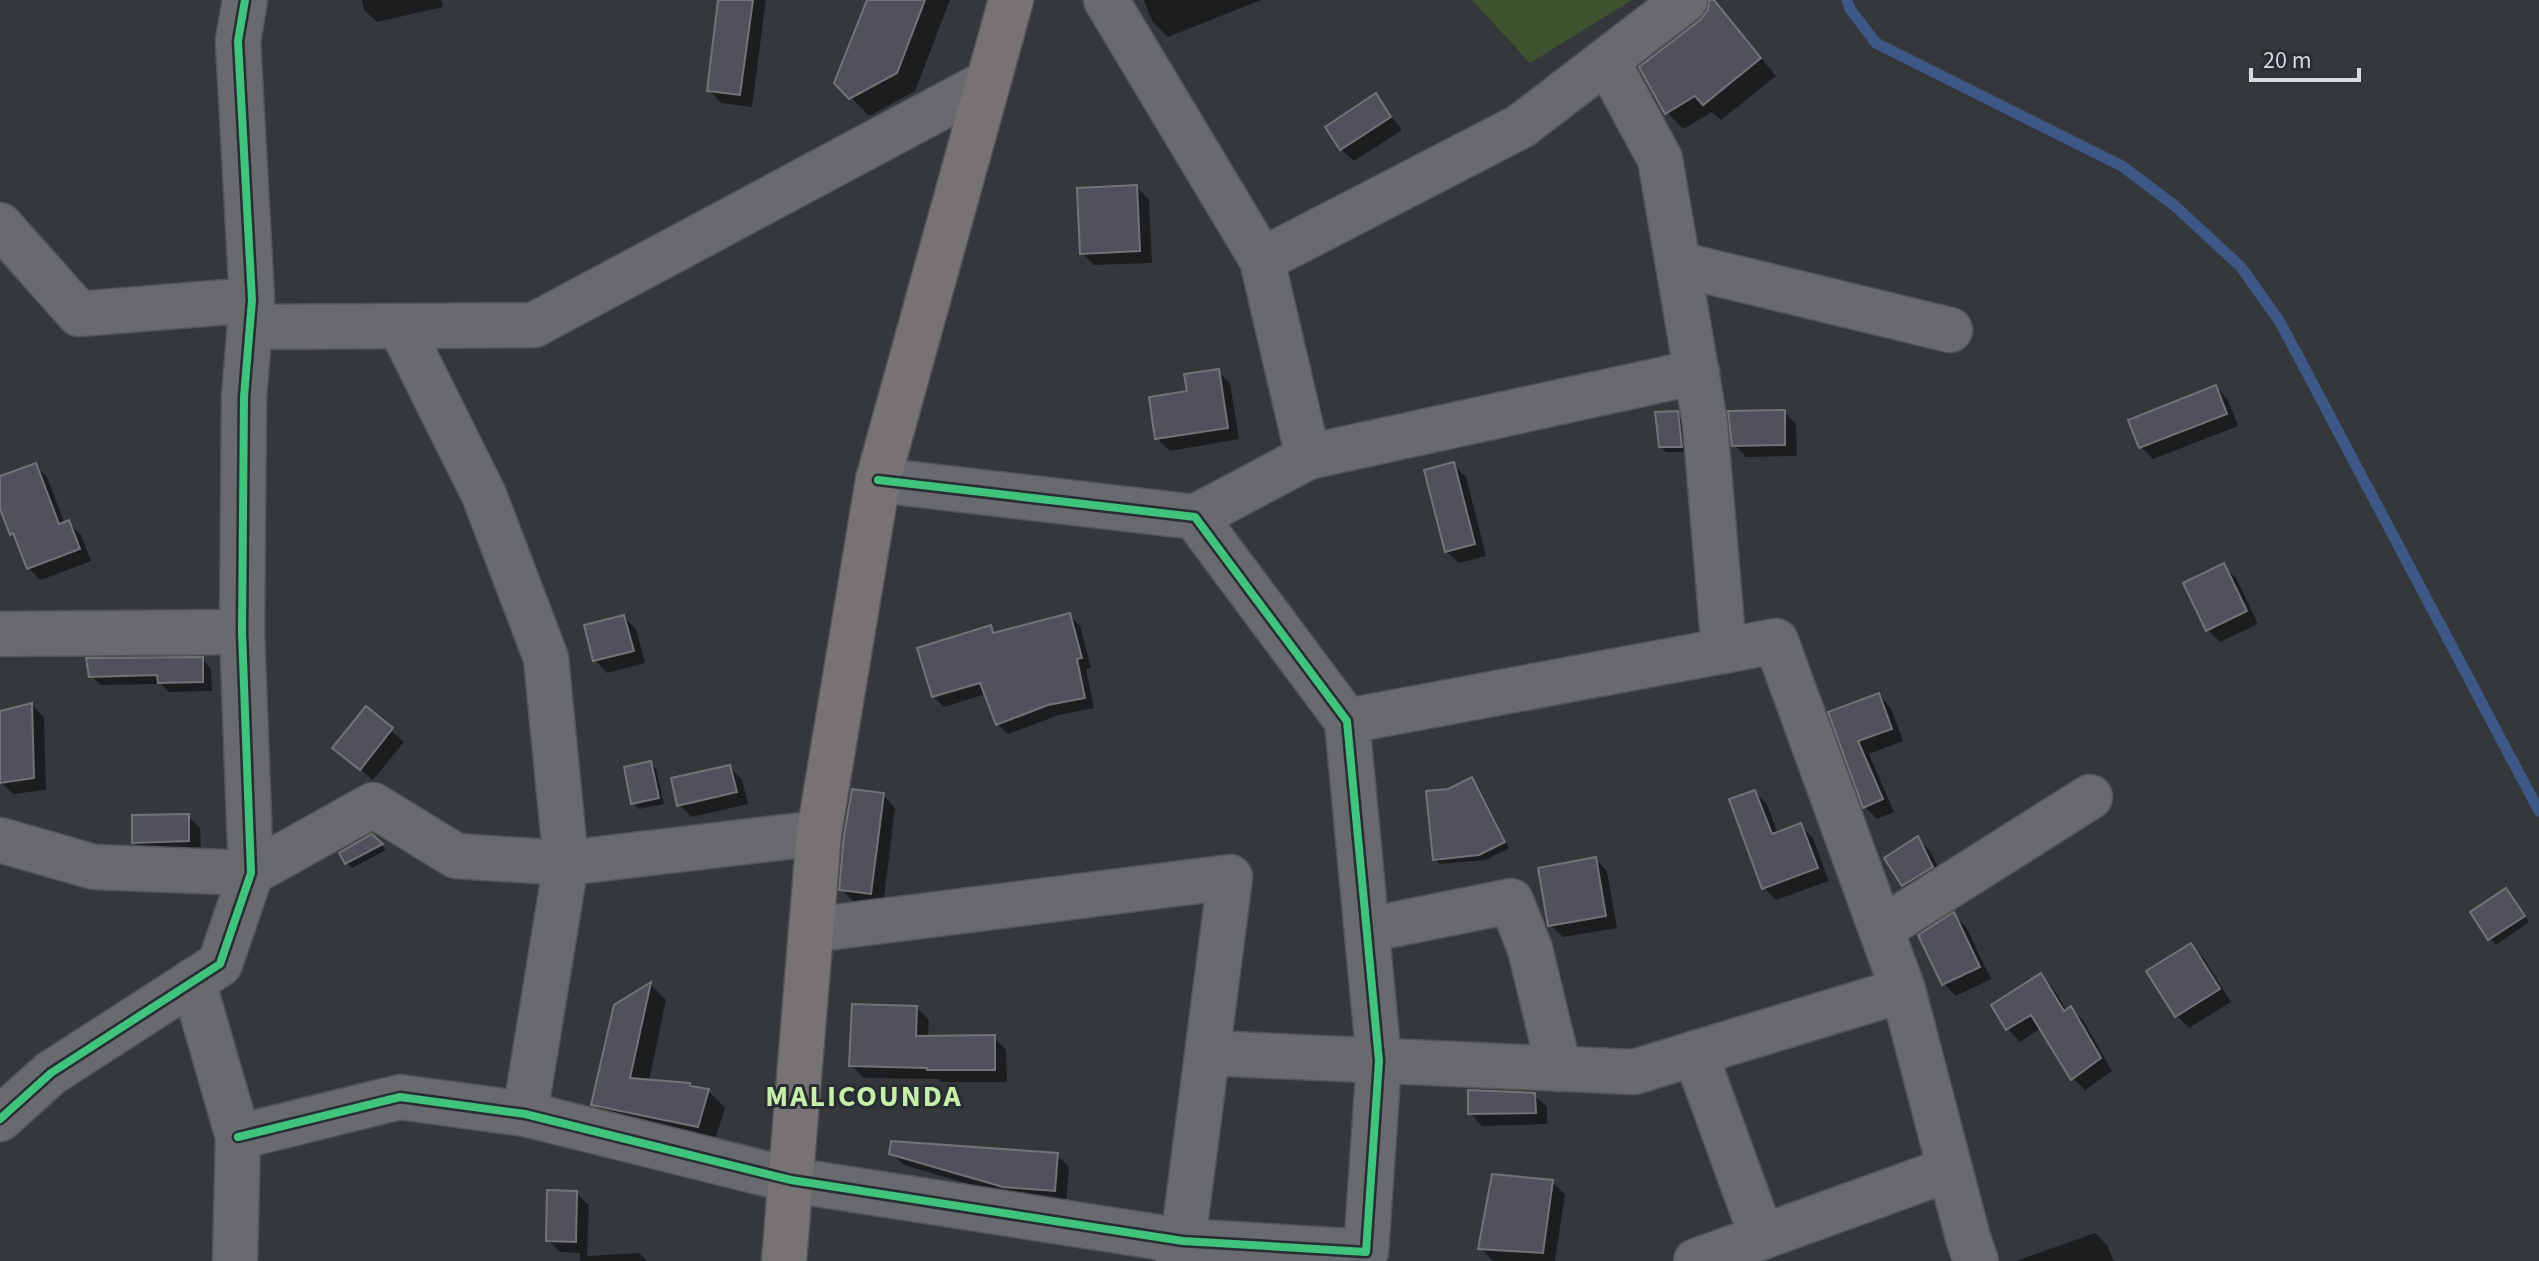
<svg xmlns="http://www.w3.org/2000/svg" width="2539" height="1261" font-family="'Source Sans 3',sans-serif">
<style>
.green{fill:#3f5230}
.shadow{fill:#0007}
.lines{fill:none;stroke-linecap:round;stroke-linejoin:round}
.stream{stroke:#3d5886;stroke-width:11}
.building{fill:#51515d;stroke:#727376;stroke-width:2}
.minor-casing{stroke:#525457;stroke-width:47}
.major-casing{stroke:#525457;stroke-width:47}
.minor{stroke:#686a6d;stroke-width:44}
.major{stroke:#777274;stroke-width:44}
.cycleway-casing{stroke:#282d34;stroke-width:13}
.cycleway{stroke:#40c37c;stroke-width:8}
.labels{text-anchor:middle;stroke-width:6;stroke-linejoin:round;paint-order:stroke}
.district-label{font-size:30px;font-weight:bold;letter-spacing:2px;fill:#c7efaa;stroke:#282d34}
</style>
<rect width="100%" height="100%" fill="#35383b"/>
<!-- green -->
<path class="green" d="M1472 0H1632L1530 63Z"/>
<!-- shadow -->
<g class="shadow">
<path d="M362 0H441L443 7 377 22 364 10Z"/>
<path d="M720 0H766L752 107 721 103 709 90Z"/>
<path d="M869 0H950L915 91 869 116 836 82Z"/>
<path d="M1144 0H1261L1168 37 1152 21Z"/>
<path d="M1710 0 1724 12 1776 76 1721 120 1712 112 1683 129 1667 112 1702 21 1710 9Z"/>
<path d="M1375 96 1402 130 1354 161 1341 149Z"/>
<path d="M1137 187 1149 200 1152 263 1094 265 1082 253Z"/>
<path d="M1218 371 1230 383 1239 439 1170 451 1157 438 1189 392Z"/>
<path d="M2216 387 2228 400 2238 426 2153 459 2141 447Z"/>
<path d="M1784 412 1796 424 1797 456 1746 457 1734 445Z"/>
<path d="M1677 413 1683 419 1687 452H1666L1660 446Z"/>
<path d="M1453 464 1466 477 1486 556 1459 563 1446 551Z"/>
<path d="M35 465 47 477 65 524 69 523 81 535 91 561 41 580 28 568 0 503V479Z"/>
<path d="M2223 566 2236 578 2258 624 2220 642 2207 629Z"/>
<path d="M1069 615 1080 626 1091 668 1086 669 1094 708 1059 715 1008 734 997 724 986 694 944 707 933 696 990 628 997 634Z"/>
<path d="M624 617 636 629 645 663 607 673 595 660Z"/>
<path d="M202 659 211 669 212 691 169 692 161 684 101 685 91 676Z"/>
<path d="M1879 695 1891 708 1903 741 1869 754 1894 812 1877 819 1865 807 1831 713Z"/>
<path d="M32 705 44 717 46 790 13 794 1 782 0 713Z"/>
<path d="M366 709 404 742 373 780 335 748Z"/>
<path d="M650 763 656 769 664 804 639 809 633 803Z"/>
<path d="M730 767 742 780 748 804 692 817 679 805Z"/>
<path d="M1472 779 1478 785 1509 848 1485 860 1440 864 1435 859 1448 791Z"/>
<path d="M1755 792 1767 804 1778 834 1801 826 1813 838 1829 881 1776 900 1764 888Z"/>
<path d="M883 795 895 808 883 905 854 902 841 889Z"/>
<path d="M188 816 200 828 201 853 147 854 134 842Z"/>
<path d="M372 836 386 850 352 868 346 862Z"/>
<path d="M1918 839 1930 851 1944 880 1916 897 1904 885Z"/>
<path d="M1595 859 1607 871 1617 928 1563 937 1550 925Z"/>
<path d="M2511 896 2529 922 2496 945 2472 913Z"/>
<path d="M1954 915 1966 927 1991 979 1956 996 1944 984Z"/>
<path d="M2191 945 2203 957 2231 1002 2189 1028 2177 1016 2149 971Z"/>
<path d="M2041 976 2053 988 2067 1011 2071 1008 2083 1020 2112 1071 2085 1090 2073 1078 2041 1028 2020 1042 2008 1029 1993 1006Z"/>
<path d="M650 984 666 1000 649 1081 689 1085 693 1088 708 1091 725 1108 714 1143 610 1121 593 1104Z"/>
<path d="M917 1008 929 1020 928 1037H994L1006 1050 1007 1082H941L939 1079 864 1078 851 1065Z"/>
<path d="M1534 1095 1547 1107V1124L1482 1126 1470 1113Z"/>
<path d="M891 1153 1057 1155 1069 1167 1066 1203 1017 1198 904 1165Z"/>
<path d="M1552 1182 1565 1194 1555 1261H1493L1480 1248Z"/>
<path d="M576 1193 589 1205 587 1256 639 1253 647 1261H580V1253L560 1252 548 1240Z"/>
<path d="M2095 1233 2107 1245 2114 1261H2016Z"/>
</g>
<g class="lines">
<!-- stream -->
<path class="stream" d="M1847 0 1850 9 1876 43 2122 166 2175 206 2241 267 2280 322 2539 811"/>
</g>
<!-- building -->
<g class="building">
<path d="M718 0H753L740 95 707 91Z"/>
<path d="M867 0H925L897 73 849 99 834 83Z"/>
<path d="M1709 0H1714L1761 58 1703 105 1695 96 1665 114 1639 67 1700 20 1708 10Z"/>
<path d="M1376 93 1391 117 1340 150 1325 127Z"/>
<path d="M1137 185 1140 251 1080 254 1077 188Z"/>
<path d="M1219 369 1228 428 1155 439 1149 397 1187 391 1184 374Z"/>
<path d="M2216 385 2227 414 2139 448 2128 420Z"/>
<path d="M1785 410V445L1732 446 1728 411Z"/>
<path d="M1678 411 1682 447H1659L1655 412Z"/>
<path d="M1454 462 1475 544 1445 552 1424 470Z"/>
<path d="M36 463 59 524 69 520 80 549 27 569 13 533 10 535 0 509V476Z"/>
<path d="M2224 563 2247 611 2206 631 2183 583Z"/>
<path d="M1070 613 1082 658 1077 659 1085 698 1048 705 996 725 980 683 932 697 917 648 991 625 993 633Z"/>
<path d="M624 615 634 651 593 661 584 625Z"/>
<path d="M203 657V682L158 683 157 675 89 677 86 658Z"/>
<path d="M1879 693 1892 729 1858 741 1883 799 1863 808 1828 712Z"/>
<path d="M32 703 34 778 0 783V711Z"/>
<path d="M366 706 393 728 360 770 332 748Z"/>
<path d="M651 761 659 798 631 804 624 767Z"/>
<path d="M730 765 737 792 677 806 671 778Z"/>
<path d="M1472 777 1505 842 1479 855 1433 860 1426 791 1448 789Z"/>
<path d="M852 789 884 793 871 894 839 890 844 836Z"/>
<path d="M1755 790 1772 834 1801 823 1818 868 1762 889 1729 799Z"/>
<path d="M189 814V841L132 843V815Z"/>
<path d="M372 834 383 844 345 864 339 853Z"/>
<path d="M1918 836 1933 867 1902 886 1884 858Z"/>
<path d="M1596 857 1606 916 1548 926 1538 868Z"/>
<path d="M2506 888 2525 916 2488 940 2470 912Z"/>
<path d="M1954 912 1980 967 1942 985 1918 935Z"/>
<path d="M2191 943 2220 989 2175 1017 2146 971Z"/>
<path d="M2041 973 2064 1011 2071 1006 2101 1058 2071 1080 2031 1015 2006 1030 1991 1005Z"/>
<path d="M651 982 630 1078 690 1083V1086L709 1089 698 1127 591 1105 614 1005Z"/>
<path d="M852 1004 917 1006 916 1036 995 1035V1070H927V1068L849 1066Z"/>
<path d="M1468 1090 1535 1093 1536 1113 1468 1114Z"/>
<path d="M891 1141 1058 1153 1055 1191 1003 1187 889 1154Z"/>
<path d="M1492 1174 1553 1180 1543 1253 1478 1249Z"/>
<path d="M547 1190 577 1191 576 1242 546 1241Z"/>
</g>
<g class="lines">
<defs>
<g id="minor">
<path d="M1106 0 1262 260 1308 457"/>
<path d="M1607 61 1660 159 1705 423 1724 651"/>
<path d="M0 225 79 314 252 300"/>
<path d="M1262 260 1521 126 1685 0"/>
<path d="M1678 264 1950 330"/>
<path d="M400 326 484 495 546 658 566 863 525 1114"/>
<path d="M250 327 534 325 988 82"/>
<path d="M1195 517 1308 457 1697 372"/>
<path d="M0 634 242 632"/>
<path d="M1347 721 1776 641 1903 990 1968 1238 1976 1261"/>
<path d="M0 840 94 867 251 873 373 805 456 856 566 863 819 833"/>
<path d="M1881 929 2090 797"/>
<path d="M811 930 1230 877 1183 1241 1178 1261"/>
<path d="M1367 930 1511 901 1530 949 1559 1069"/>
<path d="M193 981 238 1137 235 1261"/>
<path d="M1208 1053 1634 1072 1903 990"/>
<path d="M1695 1053 1762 1237"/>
<path d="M0 1119 51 1073 220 964 251 873 242 632 244 397 252 300 238 41 245 0"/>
<path d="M238 1137 400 1097 525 1114 791 1180 1183 1241 1366 1252 1379 1061 1347 721 1195 517 878 480"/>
<path d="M1696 1261 1950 1169"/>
</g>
<path id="major" d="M784 1261 819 833 878 480 1011 0"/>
</defs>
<!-- minor casing -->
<use href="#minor" class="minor-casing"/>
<!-- major casing -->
<use href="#major" class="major-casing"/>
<!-- minor -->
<use href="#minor" class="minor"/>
<!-- major -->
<use href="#major" class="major"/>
<defs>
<g id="cycleway">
<path d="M0 1119 51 1073 220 964 251 873 242 632 244 397 252 300 238 41 245 0"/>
<path d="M238 1137 400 1097 525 1114 791 1180 1183 1241 1366 1252 1379 1061 1347 721 1195 517 878 480"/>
</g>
</defs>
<!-- cycleway casing -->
<use href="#cycleway" class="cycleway-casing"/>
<!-- cycleway -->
<use href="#cycleway" class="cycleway"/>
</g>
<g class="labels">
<!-- district labels -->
<g class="district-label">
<text x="864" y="1106">MALICOUNDA</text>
</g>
</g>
<!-- scale -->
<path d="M2251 68v12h108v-12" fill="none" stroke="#d7dade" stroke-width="4"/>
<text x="2263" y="68" font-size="24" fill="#d7dade" stroke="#282d34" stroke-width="6" paint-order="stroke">20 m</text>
</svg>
